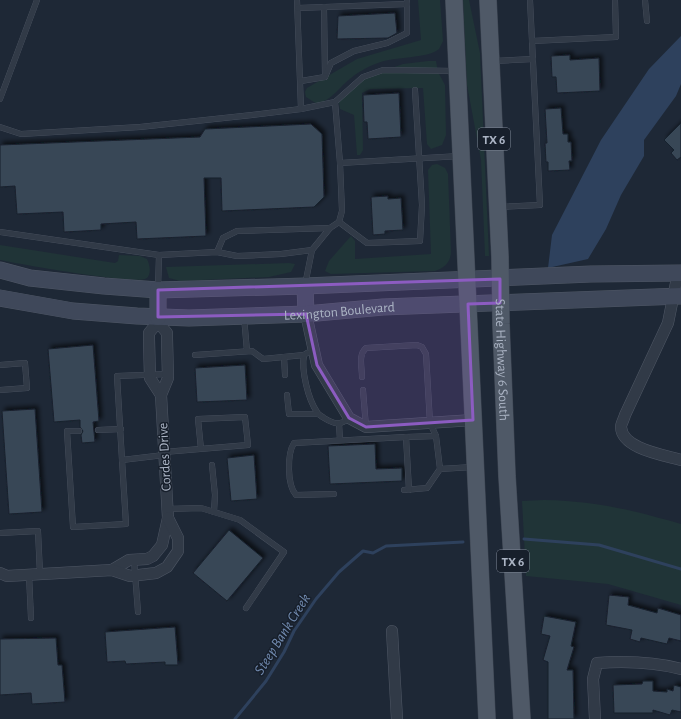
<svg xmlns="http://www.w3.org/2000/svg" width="681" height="719" font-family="'Alegreya Sans',sans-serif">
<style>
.green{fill:#203437}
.water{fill:#2e415d}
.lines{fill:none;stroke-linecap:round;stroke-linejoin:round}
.stream{stroke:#2e415d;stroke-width:3}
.building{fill:#394657;stroke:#19212d;filter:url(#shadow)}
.service-casing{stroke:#4f5765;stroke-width:6}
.minor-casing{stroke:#4f5765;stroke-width:12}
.secondary-casing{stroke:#4f5765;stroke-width:17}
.primary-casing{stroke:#3b4350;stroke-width:18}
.service{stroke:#313a47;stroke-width:5.5}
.minor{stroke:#313a47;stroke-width:11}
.secondary{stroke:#3f485a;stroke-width:16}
.primary{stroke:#4f5967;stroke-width:17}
.marked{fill:#8c5cc1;fill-opacity:0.2;stroke:#8c5cc1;stroke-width:3;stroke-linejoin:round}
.labels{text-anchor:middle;stroke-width:3;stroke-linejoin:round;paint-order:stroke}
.shield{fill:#171f2b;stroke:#7f8796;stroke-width:1}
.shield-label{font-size:13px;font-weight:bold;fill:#abb4c4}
.street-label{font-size:14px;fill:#abb4c4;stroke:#171f2b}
.water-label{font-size:15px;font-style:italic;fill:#718aaf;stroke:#171f2b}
</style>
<defs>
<filter id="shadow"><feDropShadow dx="3" dy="-3" stdDeviation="2" flood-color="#0009"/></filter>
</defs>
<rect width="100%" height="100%" fill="#1e2836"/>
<!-- green -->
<g class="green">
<path d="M418 0H440L443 41 439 49C427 59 395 56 378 63 369 66 358 72 351 78 339 87 332 100 317 104L306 97 305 92 307 88 357 59 421 40Z"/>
<path d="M463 0H469L480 53 489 256H485L481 160 467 85Z"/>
<path d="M428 61H436L438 72 445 85 446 135 442 145 431 149 427 144 423 88 370 89 362 93 363 150 360 155H357L354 115 340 109 339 102 342 98 366 77 403 64Z"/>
<path d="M437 164 445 168 448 174 451 253C450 263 444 268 435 271L331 274 325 271 329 261 351 236 355 241V259L431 254 428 170 432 165Z"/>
<path d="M0 245 115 263 118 261 119 255 140 256 147 259C150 265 152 276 145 279 133 284 18 264 0 260Z"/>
<path d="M289 263 295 264 291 272 269 277 180 281 169 278 166 267Z"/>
<path d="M544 500C596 501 632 510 681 524V605L608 584 526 576 522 501Z"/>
</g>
<!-- water -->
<path class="water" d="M681 36V84L676 96 644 140V156L621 195 606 229 588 259 548 268 552 235 601 140 649 69Z"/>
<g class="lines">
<!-- stream -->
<g class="stream">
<path d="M524 539 599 545 681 569"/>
<path d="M235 719 266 681 284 652 294 631 316 599 339 572 363 551 373 553 386 546 463 542"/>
</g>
</g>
<!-- building -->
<g class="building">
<path d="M395 13 397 33 388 38 337 39 338 16Z"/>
<path d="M570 55V60L599 58 600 91 557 93 556 77H552L551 56Z"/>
<path d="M399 93 401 137 368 139 367 122H364L363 95Z"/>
<path d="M561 108 563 134H568V142H571L572 161H569L570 170 548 171V162H546L545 143H547L545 109Z"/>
<path d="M681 123V157L677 160 671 153 674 150 664 140Z"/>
<path d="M311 124 322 134 324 197 314 207 222 211 221 178H204L206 236 137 239 136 222 101 224V230L64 232 63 212 17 214 15 186 0 187V145L200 137 205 129Z"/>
<path d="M388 196V199L401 198 403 230 385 231V234L373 235 371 197Z"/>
<path d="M93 345 99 421 93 422 95 442 82 443 81 435 83 431 80 427V420L54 422 48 349Z"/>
<path d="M245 365 247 400 197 402 195 368Z"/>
<path d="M35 409 42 512 9 514 2 411Z"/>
<path d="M375 444 376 469 402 468V481L330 484 328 446Z"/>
<path d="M254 455 257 499 231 501 227 458Z"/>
<path d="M229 530 263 558 227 601 193 573Z"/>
<path d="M609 595 629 597 628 605 657 613 658 608 681 615V641L669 638 667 644 641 638 640 642 630 639 632 630 606 625Z"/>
<path d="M544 616 576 622 571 646 574 647 567 670H573L574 719H548V662L543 660 550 636 541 634Z"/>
<path d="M175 627 178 665H165V662L126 664 125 661 107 662 105 632Z"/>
<path d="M56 638 58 665H62L65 702 32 704 31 693 0 695V639Z"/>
<path d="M643 681H653V691L667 692V689L673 691 674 685 681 687V712L672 710 670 715 653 710V713H614L613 685 642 684Z"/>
</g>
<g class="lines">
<defs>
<g id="service">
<path d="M297 0 301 109"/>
<path d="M645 0 647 21"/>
<path d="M324 7 325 75"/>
<path d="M298 8 407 4"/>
<path d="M532 41 616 37 615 0"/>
<path d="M493 61 533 59"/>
<path d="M325 77 331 63 354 51 387 43 407 33V0"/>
<path d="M301 81 325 77"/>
<path d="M0 99 37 0"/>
<path d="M0 127 21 134 140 127 252 115 301 109 335 102 363 77 383 70 456 71"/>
<path d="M340 163 460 156"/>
<path d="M500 207 540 205 530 0"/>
<path d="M339 222 367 243 420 241 422 205 415 90"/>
<path d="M0 232 159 255"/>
<path d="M217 252 223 238 237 231 330 228"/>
<path d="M305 285 312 250 330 228 339 222 342 211 340 163 335 102"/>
<path d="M158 289 159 255 217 252 237 256 281 254 312 250"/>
<path d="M244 317 247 351"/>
<path d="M307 353 304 355C301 370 308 399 317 412 318 415 322 416 324 418 334 424 340 426 349 418"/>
<path d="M195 355 252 351 263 359 304 355"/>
<path d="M284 357 285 375"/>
<path d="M0 365 25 363 27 388 0 390"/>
<path d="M362 377C362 367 358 355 366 348L417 345 422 347 426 354 430 423 436 436 440 469 473 467"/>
<path d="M363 390 366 427"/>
<path d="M287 395 289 414H317"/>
<path d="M339 424 340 440"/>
<path d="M98 430 121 429"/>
<path d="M79 431H67L73 527 126 524 122 460 164 455"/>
<path d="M164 452 248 445 245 417 198 419 201 449"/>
<path d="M122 460 117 376 168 374"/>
<path d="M212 465 215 495 214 512"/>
<path d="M404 490 427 488 440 469"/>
<path d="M409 490 406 437 436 436"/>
<path d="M334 494 296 495C287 485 287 454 294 443L406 437"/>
<path d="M167 509 201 508 240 520 284 552 246 608"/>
<path d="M0 533 38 531 40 574"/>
<path d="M134 560 138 612"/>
<path d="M29 575 31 618"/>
</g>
<g id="minor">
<path d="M678 273 668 323 625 415C624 419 621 424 621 427 622 449 664 455 681 460"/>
<path d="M306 314 317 365 349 418 366 427 473 420"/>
<path d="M158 322 149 333V339L150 378 161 395"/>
<path d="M112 570 129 560 147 559 153 556 162 545 168 518 161 395 168 378 167 338V333L158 322V317"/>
<path d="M0 573 7 576 112 570 130 576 156 573 167 567 178 551V538L168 518"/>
<path d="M392 631 397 719"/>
<path d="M595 719 593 679 597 663C625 661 654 662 681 669"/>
</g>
<g id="secondary">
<path d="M0 270 30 278 104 286 158 290 305 286 591 274 681 273"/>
<path d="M305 286 306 314"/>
<path id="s1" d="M0 298 73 311 137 316 189 318 306 314 383 307 681 296"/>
<path d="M158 317V290"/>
</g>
<g id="primary">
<path d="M454 0 487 719"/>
<path id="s2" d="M488 0 500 257 501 324 507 476 522 719"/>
</g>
</defs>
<!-- service casing -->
<use href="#service" class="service-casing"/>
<!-- minor casing -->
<use href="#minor" class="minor-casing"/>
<!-- secondary casing -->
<use href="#secondary" class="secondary-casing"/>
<!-- primary casing -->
<use href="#primary" class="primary-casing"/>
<!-- service -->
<use href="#service" class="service"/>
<!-- minor -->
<use href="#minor" class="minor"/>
<!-- secondary -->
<use href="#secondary" class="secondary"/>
<!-- primary -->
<use href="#primary" class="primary"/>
</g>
<!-- marked area -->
<path class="marked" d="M500 279V303L468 304 473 420 366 427 349 418 317 365 306 314 158 317V290Z"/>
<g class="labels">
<!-- shield labels -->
<g class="shield">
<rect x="478" y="128" width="32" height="22" rx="3"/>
<rect x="497" y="550" width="32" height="22" rx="3"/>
</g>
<g class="shield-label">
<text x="494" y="144">TX 6</text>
<text x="513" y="566">TX 6</text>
</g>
<!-- street labels -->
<g class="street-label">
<text dy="5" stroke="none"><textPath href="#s1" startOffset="341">Lexington Boulevard</textPath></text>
<text dy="5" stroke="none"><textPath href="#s2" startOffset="360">State Highway 6 South</textPath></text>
<text transform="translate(164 457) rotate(-93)" y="5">Cordes Drive</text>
</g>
<!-- water labels -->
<g class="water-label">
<text transform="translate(282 634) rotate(-58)" y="5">Steep Bank Creek</text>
</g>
</g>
</svg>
